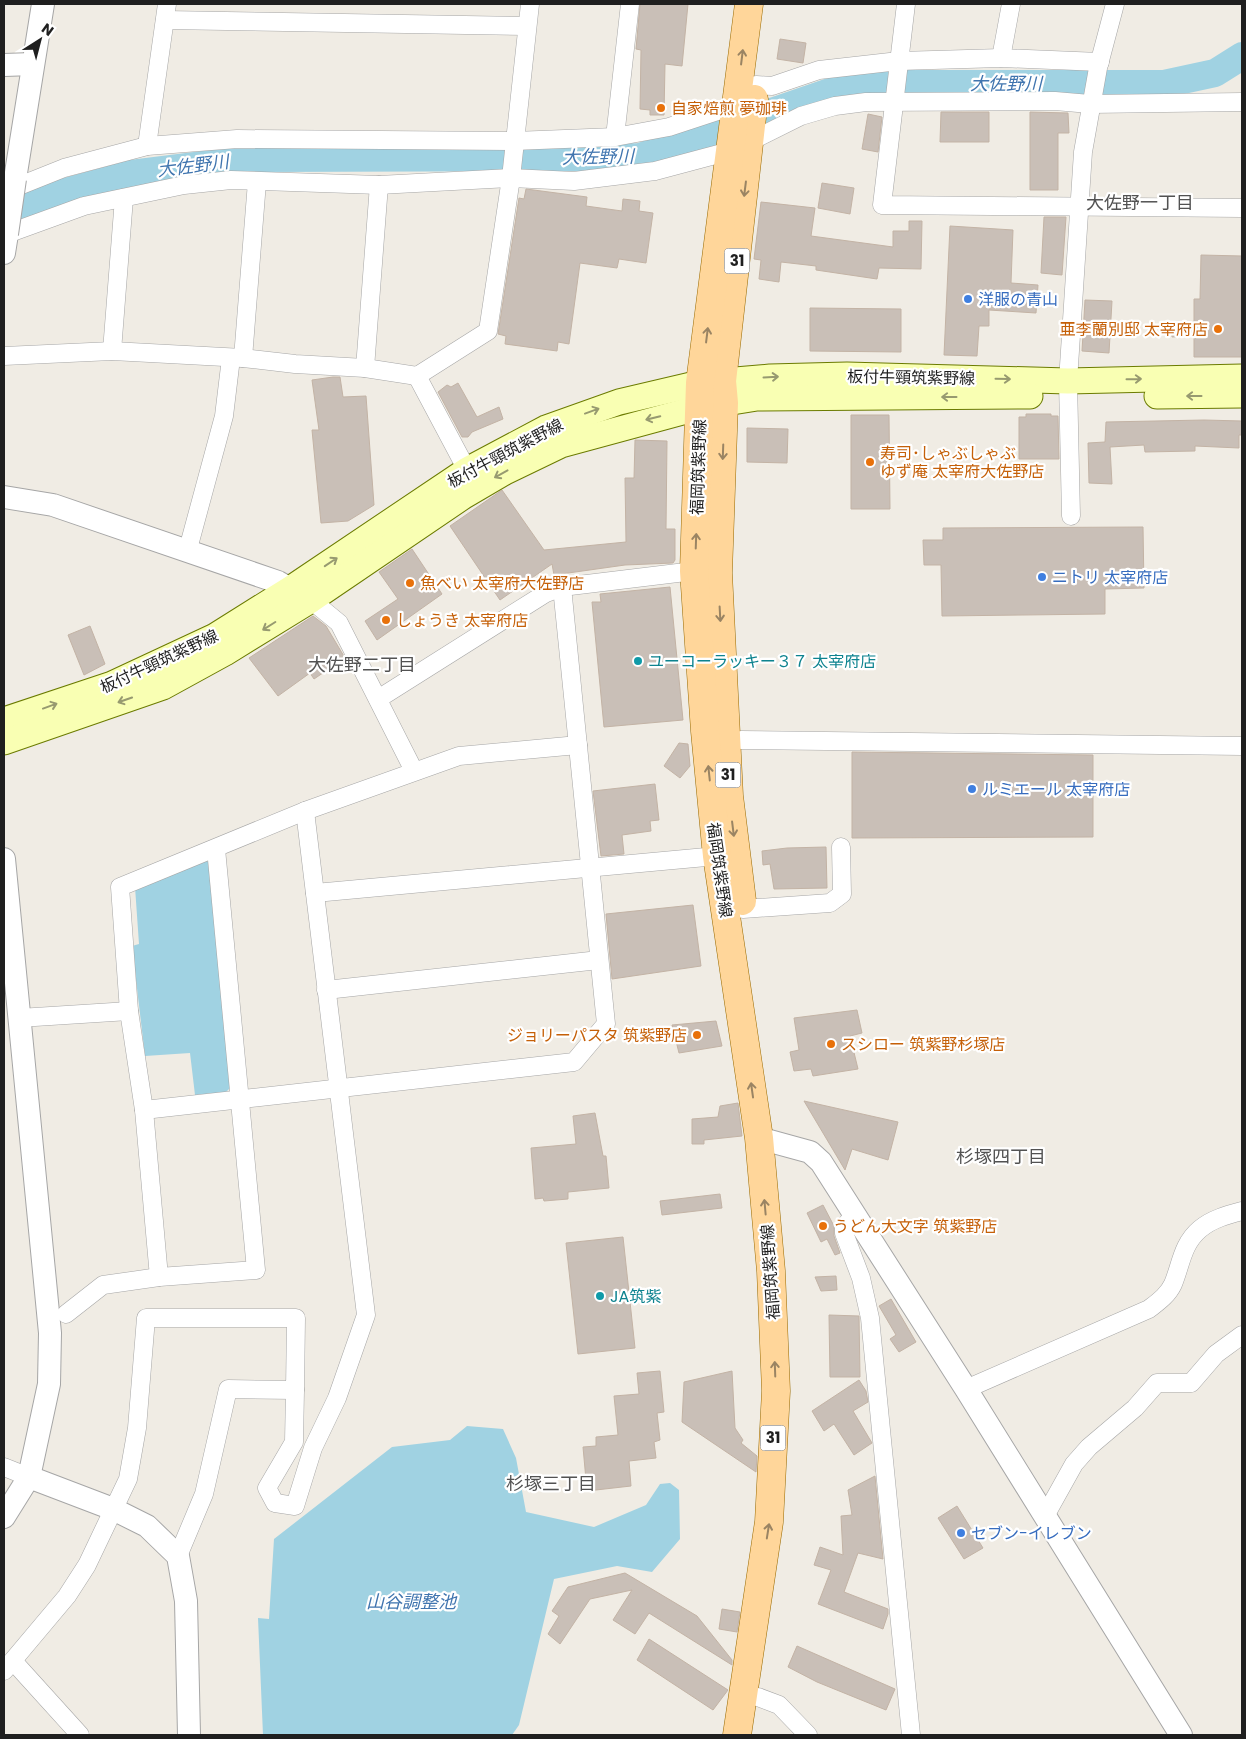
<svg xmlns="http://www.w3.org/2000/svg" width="1246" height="1739" font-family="Poppins,'Noto Sans JP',sans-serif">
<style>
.water{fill:#a0d2e2}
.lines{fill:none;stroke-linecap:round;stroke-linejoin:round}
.river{stroke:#a0d2e2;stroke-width:28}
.building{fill:#c9bfb7;stroke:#c3b3a5}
.minor-casing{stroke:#a6a6a6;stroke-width:19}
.tertiary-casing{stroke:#a6a6a6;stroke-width:24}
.secondary-casing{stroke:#6b7b00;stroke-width:27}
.primary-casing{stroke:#996a00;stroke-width:29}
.minor{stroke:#fff;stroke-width:18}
.tertiary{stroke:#fff;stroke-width:22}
.secondary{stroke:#f9ffb3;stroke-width:25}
.primary{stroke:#ffd69a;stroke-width:28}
.tertiary-bridge-casing{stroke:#a6a6a6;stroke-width:24;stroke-linecap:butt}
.tertiary-bridge{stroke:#fff;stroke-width:22}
.oneway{stroke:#9a8463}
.oneway2{stroke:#979a70}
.food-dot{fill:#e8710a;stroke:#fff;stroke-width:2}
.shop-dot{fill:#3f7fe0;stroke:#fff;stroke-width:2}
.culture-dot{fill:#0f9aa8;stroke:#fff;stroke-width:2}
.labels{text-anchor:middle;stroke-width:4.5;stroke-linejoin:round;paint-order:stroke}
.shield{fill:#fff;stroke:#626262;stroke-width:1}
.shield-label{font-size:15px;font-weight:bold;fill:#1f1f1f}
.food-label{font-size:16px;fill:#c56008;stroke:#fff;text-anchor:start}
.shop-label{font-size:16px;fill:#366cbe;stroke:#fff;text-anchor:start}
.street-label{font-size:16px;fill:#1f1f1f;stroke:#fff}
.culture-label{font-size:16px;fill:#0d838f;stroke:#fff;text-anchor:start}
.water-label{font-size:18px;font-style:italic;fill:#4075af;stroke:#fff}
.neighbourhood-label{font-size:18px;fill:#525252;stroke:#fff}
</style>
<rect width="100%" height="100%" fill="#f0ece4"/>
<!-- water -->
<g class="water">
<path d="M201 859 209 862 230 1088 226 1092 195 1095 190 1053 145 1056 132 946 139 944 135 887Z"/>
<path d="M467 1426 503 1429 516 1458 526 1512 594 1527 646 1505 660 1484 670 1483 679 1490 680 1539 652 1572 617 1566 554 1579 519 1725 512 1735H263L258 1618 269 1619 274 1539 392 1447 450 1440Z"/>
</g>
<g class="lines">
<!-- river -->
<path class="river" d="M4 216 25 203 131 174 258 158 640 157 853 84H1164L1215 73 1242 56"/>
</g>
<!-- building -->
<g class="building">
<path d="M640 4H688L682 66 665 64 664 115H650V110L640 109 641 50 636 49Z"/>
<path d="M780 39 806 43 803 63 777 59Z"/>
<path d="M941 112H989V142H940Z"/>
<path d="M1030 112 1068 113 1069 133H1058V190H1030Z"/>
<path d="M868 114 882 117 878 152 862 149Z"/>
<path d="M822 183 854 188 850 214 818 208Z"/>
<path d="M526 189 587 197 586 206 622 211 623 199 640 201 639 211 653 213 646 263 619 259 617 268 580 263 569 344 558 342 557 351 505 344 506 336 498 334 519 198 524 199Z"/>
<path d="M761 202 815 208 811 236 893 247V231H909V221H922L921 269 879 268 877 279 816 270V266L781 262 779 282 759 279 761 260 754 259Z"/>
<path d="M1044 217H1066L1062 275 1041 273Z"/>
<path d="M950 226 1013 230 1011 283 1038 285 1036 313 989 310V326H979L977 356 944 355Z"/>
<path d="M1201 255 1242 256V357H1194V336L1172 337V323L1194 322V299H1200Z"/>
<path d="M1085 300 1112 301 1109 353 1082 351Z"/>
<path d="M810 308 901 309V352L810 351Z"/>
<path d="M333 377H340L343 397 366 396 374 505 348 521 321 523 312 430H319L312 380Z"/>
<path d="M458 383 477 417 499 407 503 419 472 432 468 437H462L438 392 447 385 451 387Z"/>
<path d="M1026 414H1051V416H1058L1059 459H1019V417H1026Z"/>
<path d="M851 415H889L890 509H851Z"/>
<path d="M1204 420 1242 421V435H1239V448L1195 446V451L1145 452 1144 445 1110 447 1112 484 1089 483 1088 443 1105 442 1106 422Z"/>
<path d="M747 428 788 429 787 463 747 462Z"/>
<path d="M635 440 667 441 666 529H675V560L673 563 625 565 554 575 552 564 500 600 450 526 502 490 544 550 626 542 625 478H634Z"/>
<path d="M1143 527 1144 588 1105 589V614L942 616 941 565H924L923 540H943V528Z"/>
<path d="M412 549 442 594 377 640 365 621 398 599 379 572Z"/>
<path d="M670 587 683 720 604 727 592 602H601L600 594Z"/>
<path d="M313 616 326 626 345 658 314 679 310 673 278 696 249 658Z"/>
<path d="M90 626 105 664 84 675 68 635Z"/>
<path d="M679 743 688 744 690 766 680 778 664 766Z"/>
<path d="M852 752 1093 755V837L852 838Z"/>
<path d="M655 784 659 820 650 821 651 831 622 835 624 854 601 856 593 791Z"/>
<path d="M826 847 827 888 774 889 770 864 763 865 762 851 787 848Z"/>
<path d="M693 905 701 966 612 979 606 914Z"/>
<path d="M857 1010 862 1033 850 1036 858 1069 813 1076 811 1069 794 1071 790 1052 799 1050 794 1018Z"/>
<path d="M716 1021 722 1046 679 1053 672 1025Z"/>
<path d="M804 1101 898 1122 888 1160 852 1149 845 1170Z"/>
<path d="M738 1103 742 1136 704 1140V1144H692V1119L718 1117 720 1106Z"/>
<path d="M595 1113 603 1156H606L609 1188 568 1192V1199L544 1201 543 1198 535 1199 531 1148 576 1144 573 1116Z"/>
<path d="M720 1194 722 1208 662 1215 660 1201Z"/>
<path d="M823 1205 834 1226V1236L840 1253 835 1255 827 1239 821 1242 807 1213Z"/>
<path d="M623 1237 635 1348 578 1354 566 1243Z"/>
<path d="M836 1276 837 1290 821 1291 815 1277Z"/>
<path d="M891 1299 916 1342 899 1352 890 1339 896 1335 879 1306Z"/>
<path d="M829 1315 859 1316 860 1377H830Z"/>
<path d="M660 1371 664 1412 657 1413 660 1440 654 1442 656 1458 629 1461 631 1486 587 1491 583 1447 596 1446V1437L618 1435 614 1396 639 1394 637 1373Z"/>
<path d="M732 1371 735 1428 743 1440 741 1443 757 1456 756 1472 682 1422 684 1382Z"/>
<path d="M859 1380 866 1391 868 1402 853 1411 872 1443 854 1455 834 1424 824 1431 812 1411Z"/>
<path d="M875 1476 883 1559 858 1553 844 1592 888 1609V1614L883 1629 818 1604 831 1570 814 1565 820 1547 843 1555 841 1516 852 1515 848 1490Z"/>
<path d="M957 1506 983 1548 964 1559 938 1518Z"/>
<path d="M625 1573 697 1616 732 1660V1665L649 1613 635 1634 613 1620 632 1590 590 1599 560 1644 548 1634 559 1616 552 1611 568 1587Z"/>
<path d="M722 1609 740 1612 737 1632 719 1629Z"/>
<path d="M649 1639 728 1690 713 1710 637 1660Z"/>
<path d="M797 1646 895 1689 886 1710 817 1682 788 1667Z"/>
</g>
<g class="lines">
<defs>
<g id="minor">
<path d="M906 4 882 205 1242 208"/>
<path d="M165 20 527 26"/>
<path d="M1001 58 1011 4"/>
<path d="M756 85 772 86 819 70 899 61 1001 58 1100 62"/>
<path d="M615 137 630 4"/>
<path d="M751 141 801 116 835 106 866 102 1055 101 1090 104 1242 102"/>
<path d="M147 146 167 4"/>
<path d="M4 192 64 168 147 146 237 139 514 141 615 137 669 127 736 105"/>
<path d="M4 235 84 206 184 185 231 180 379 185 511 178 574 181 655 171 730 151"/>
<path d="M112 351 124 198"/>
<path d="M4 356 112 351 243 358 295 364 365 368 417 376 488 331 511 178 530 4"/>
<path d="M243 358 257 182"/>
<path d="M365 368 379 185"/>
<path d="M417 376 467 470"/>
<path d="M1071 516 1068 381 1083 152 1098 68 1115 4"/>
<path d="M188 549 224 416 231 358"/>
<path d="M311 600 339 623 414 771"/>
<path d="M378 699 546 593 562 587 694 571"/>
<path d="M741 740 1242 746"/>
<path d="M315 893 717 856"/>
<path d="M743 909 830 903 842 894 841 847"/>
<path d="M326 990 599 960"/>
<path d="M19 1018 129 1011"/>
<path d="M144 1110 574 1062 606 1024 562 587"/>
<path d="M854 1215 844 1227V1233L861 1278 870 1318 911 1735"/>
<path d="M159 1277 144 1110 129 1011 120 887 305 811 459 756 578 745"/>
<path d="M66 1314 103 1285 159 1277 256 1270 216 849"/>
<path d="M966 1389 1149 1309C1158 1302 1168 1295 1173 1284 1181 1265 1182 1244 1200 1229 1212 1219 1227 1215 1242 1211"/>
<path d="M295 1390 294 1442 267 1488 275 1503 295 1506 313 1448 337 1398 366 1315 305 811"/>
<path d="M4 1467 29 1477"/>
<path d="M1045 1516 1074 1464 1089 1447 1135 1408 1157 1383H1191L1216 1354 1242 1335"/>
<path d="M13 1661 80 1735"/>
<path d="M4 1671 67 1596 87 1565 128 1479 137 1428 146 1318H296L295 1390 228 1389 204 1494 178 1556"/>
<path d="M758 1697 779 1705 808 1735"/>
</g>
<g id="tertiary">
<path d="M4 65 33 64"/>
<path d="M15 179 43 4"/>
<path d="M4 253 7 234"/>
<path d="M4 497 53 505 278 582 303 596"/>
<path d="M4 859 50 1333 49 1384 29 1477 4 1517"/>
<path d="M759 1138 810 1152 821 1162 966 1389 1181 1735"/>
<path d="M29 1477 113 1509 147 1526 178 1556 186 1601 189 1735"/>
</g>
<g id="secondary">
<path d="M1157 396 1242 395"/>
<path d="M4 720 112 684 215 636 290 589 467 470 546 428 619 402 700 383 770 377 847 375 1068 381 1242 377"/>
<path d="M4 742 163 687 225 653 311 600 464 496 505 472 561 445 701 407 757 398 1030 396"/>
</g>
<g id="primary">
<path d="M742 901 729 796 718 573 724 403 722 381 754 99"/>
<path d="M737 1735 769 1522 776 1391 771 1271 759 1138 717 856 705 731 694 571 700 383 749 4"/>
</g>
</defs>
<!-- minor casing -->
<use href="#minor" class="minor-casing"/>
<!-- tertiary casing -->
<use href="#tertiary" class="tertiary-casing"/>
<!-- secondary casing -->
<use href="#secondary" class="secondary-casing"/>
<!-- primary casing -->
<use href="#primary" class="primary-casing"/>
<!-- minor -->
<use href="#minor" class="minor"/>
<!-- tertiary -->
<use href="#tertiary" class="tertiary"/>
<!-- secondary -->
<use href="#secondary" class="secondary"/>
<!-- primary -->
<use href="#primary" class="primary"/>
<defs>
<path id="tertiary-bridge" d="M7 234 15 179"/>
</defs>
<!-- tertiary-bridge casing -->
<use href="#tertiary-bridge" class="tertiary-bridge-casing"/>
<!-- tertiary-bridge -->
<use href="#tertiary-bridge" class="tertiary-bridge"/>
</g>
<!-- one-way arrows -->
<defs><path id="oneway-shaft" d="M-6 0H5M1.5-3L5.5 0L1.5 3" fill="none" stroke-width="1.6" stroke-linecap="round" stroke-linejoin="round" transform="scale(1.25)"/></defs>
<g class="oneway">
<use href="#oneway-shaft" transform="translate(742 57) rotate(-83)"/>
<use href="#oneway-shaft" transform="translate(745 189) rotate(97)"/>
<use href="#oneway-shaft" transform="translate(707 335) rotate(-83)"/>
<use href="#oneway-shaft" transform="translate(723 452) rotate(92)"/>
<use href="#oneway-shaft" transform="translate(696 541) rotate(-88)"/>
<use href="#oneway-shaft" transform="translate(720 614) rotate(87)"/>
<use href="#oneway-shaft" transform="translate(709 773) rotate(-96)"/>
<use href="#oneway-shaft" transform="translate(733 829) rotate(83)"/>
<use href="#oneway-shaft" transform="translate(752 1090) rotate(-98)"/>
<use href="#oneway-shaft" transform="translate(765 1207) rotate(-95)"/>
<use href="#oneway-shaft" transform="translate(775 1369) rotate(-92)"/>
<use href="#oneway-shaft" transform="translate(768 1531) rotate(-81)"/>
</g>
<g class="oneway2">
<use href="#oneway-shaft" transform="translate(771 377) rotate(-3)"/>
<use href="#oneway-shaft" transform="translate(1003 379) rotate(1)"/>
<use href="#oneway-shaft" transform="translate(1134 379) rotate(-1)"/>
<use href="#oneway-shaft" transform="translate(1194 396) rotate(180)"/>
<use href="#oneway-shaft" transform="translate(949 397) rotate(180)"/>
<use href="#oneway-shaft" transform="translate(592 411) rotate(-20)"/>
<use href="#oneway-shaft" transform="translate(653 418) rotate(166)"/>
<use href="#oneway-shaft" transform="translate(501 474) rotate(151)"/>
<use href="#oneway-shaft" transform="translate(331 562) rotate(-34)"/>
<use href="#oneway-shaft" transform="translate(269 626) rotate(148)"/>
<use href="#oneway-shaft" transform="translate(125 700) rotate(161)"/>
<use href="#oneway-shaft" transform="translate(50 706) rotate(-20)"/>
</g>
<!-- markers -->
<g class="food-dot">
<circle cx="661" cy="108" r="5"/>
<circle cx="1218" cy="329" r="5"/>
<circle cx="870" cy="462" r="5"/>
<circle cx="410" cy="583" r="5"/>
<circle cx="386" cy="620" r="5"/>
<circle cx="697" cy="1035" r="5"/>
<circle cx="831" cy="1044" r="5"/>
<circle cx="823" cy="1226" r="5"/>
</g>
<g class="shop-dot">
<circle cx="968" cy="299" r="5"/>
<circle cx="1042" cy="577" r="5"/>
<circle cx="972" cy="789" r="5"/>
<circle cx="961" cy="1533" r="5"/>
</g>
<g class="culture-dot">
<circle cx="638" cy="661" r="5"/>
<circle cx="600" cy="1296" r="5"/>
</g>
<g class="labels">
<!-- shield labels -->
<g class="shield">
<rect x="724.5" y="248.5" width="25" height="25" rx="4"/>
<rect x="715.5" y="762.5" width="25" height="25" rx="4"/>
<rect x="760.5" y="1425.5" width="25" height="25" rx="4"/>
</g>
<g class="shield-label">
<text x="737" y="266">31</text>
<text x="728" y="780">31</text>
<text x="773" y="1443">31</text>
</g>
<!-- food labels -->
<g class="food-label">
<text x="671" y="114">自家焙煎 夢珈琲</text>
<text x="1208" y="335" text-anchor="end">亜李蘭別邸 太宰府店</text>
<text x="880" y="459">寿司･しゃぶしゃぶ<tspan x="880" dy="18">ゆず庵 太宰府大佐野店</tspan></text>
<text x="420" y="589">魚べい 太宰府大佐野店</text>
<text x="396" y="626">しょうき 太宰府店</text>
<text x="687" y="1041" text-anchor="end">ジョリーパスタ 筑紫野店</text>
<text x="841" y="1050">スシロー 筑紫野杉塚店</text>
<text x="833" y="1232">うどん大文字 筑紫野店</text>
</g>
<!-- shop labels -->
<g class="shop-label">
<text x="978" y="305">洋服の青山</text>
<text x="1052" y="583">ニトリ 太宰府店</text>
<text x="982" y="795">ルミエール 太宰府店</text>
<text x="971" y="1539">セブン-イレブン</text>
</g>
<!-- street labels -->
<g class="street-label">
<text transform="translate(911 377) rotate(1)" y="6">板付牛頸筑紫野線</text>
<text transform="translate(505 453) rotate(-28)" y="6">板付牛頸筑紫野線</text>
<text transform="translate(698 467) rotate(-88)" y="6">福岡筑紫野線</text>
<text transform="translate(159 661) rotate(-25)" y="6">板付牛頸筑紫野線</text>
<text transform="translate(720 870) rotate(82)" y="6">福岡筑紫野線</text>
<text transform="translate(770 1272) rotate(-94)" y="6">福岡筑紫野線</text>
</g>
<!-- culture labels -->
<g class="culture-label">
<text x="648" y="667">ユーコーラッキー３７ 太宰府店</text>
<text x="610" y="1302">JA筑紫</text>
</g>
<!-- water labels -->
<g class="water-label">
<text x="1006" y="90">大佐野川</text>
<text transform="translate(598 157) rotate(-1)" y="6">大佐野川</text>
<text transform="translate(193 166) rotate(-7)" y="6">大佐野川</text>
<text x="411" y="1608">山谷調整池</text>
</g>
<!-- neighbourhood labels -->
<g class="neighbourhood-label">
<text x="1140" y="209">大佐野一丁目</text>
<text x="362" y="671">大佐野二丁目</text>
<text x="1001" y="1163">杉塚四丁目</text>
<text x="551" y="1490">杉塚三丁目</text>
</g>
</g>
<!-- border -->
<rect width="1246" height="1739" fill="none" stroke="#1f1f1f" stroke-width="10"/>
<!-- north arrow -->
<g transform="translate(40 40) rotate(36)" stroke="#ffffff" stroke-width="4" paint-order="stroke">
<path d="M0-4L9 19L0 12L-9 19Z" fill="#1f1f1f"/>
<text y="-8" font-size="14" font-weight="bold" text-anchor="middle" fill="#1f1f1f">N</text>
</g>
</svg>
